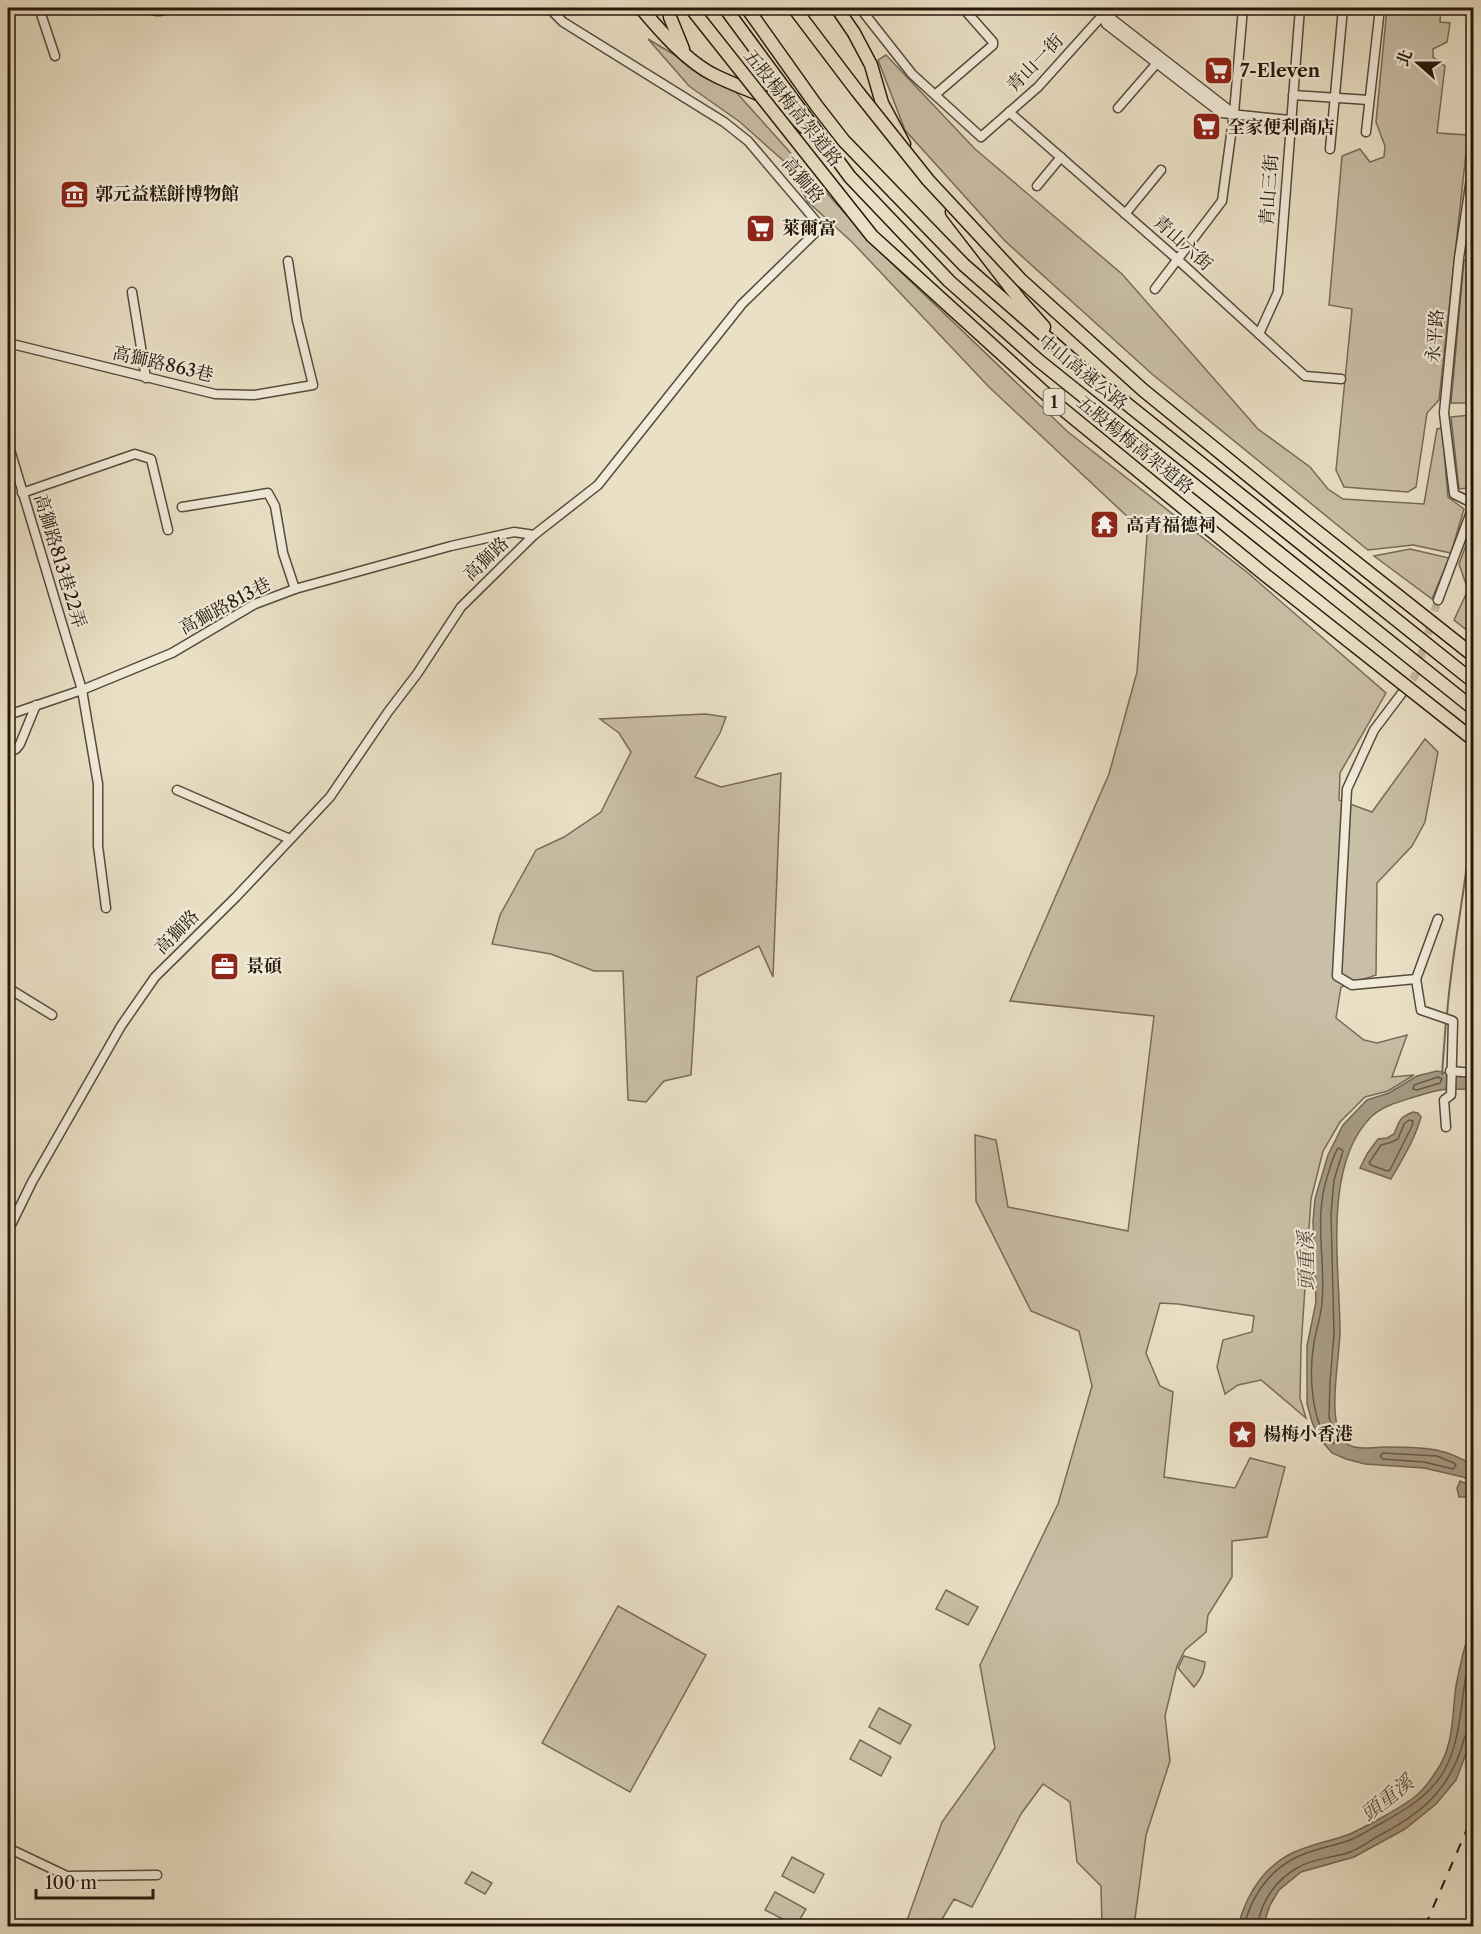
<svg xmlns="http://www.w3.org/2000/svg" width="1481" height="1934" font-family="'Libre Caslon Text','Noto Serif TC',serif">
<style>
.green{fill:#c9bea6;stroke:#786b58;stroke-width:1.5}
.water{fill:#a79c86;stroke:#736755;stroke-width:1.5}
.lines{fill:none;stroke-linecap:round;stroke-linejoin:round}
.shore{stroke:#665a48;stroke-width:1.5}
.stream{stroke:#736755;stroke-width:2}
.minor-tunnel{stroke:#c3b8a1;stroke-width:8;stroke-dasharray:8 4;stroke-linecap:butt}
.minor-casing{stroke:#574a3a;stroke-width:11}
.highway-casing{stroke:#26180b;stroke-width:15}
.minor{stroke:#f1ebda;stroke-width:8}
.highway{stroke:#eae0c6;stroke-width:12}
.rail{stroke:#26180b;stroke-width:2;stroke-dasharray:10 10;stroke-linecap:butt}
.highway-bridge-casing{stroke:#26180b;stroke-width:15;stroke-linecap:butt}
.highway-bridge{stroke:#eae0c6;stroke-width:12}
.labels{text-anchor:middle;stroke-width:4.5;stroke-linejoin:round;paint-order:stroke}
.shield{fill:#f1ebda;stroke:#635749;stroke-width:1.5}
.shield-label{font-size:16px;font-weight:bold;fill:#26180b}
.street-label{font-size:18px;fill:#26180b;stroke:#f1ebda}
.poi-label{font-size:18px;font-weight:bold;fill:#26180b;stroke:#f1ebda;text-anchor:start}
.water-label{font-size:20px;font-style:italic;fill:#5a4d3c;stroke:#f1ebda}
</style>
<rect width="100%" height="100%" fill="#eae0c6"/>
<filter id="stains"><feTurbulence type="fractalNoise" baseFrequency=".00333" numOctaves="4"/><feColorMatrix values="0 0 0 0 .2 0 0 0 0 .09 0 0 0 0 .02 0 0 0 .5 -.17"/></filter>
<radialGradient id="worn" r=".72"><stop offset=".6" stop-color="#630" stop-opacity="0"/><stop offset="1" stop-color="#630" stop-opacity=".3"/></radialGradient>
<!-- green -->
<g class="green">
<path d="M1387 8H1441L1440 22 1450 23 1447 42 1433 49V57L1445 66 1437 133 1468 135 1439 400 1427 413 1416 487 1408 492 1344 487 1336 470 1352 309 1329 305 1342 156 1360 149 1370 162 1384 157 1385 146 1376 122Z"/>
<path d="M648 39 735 91 878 250 1068 432 1248 573 1386 693 1340 773 1339 800 1372 812 1425 739 1438 752 1425 822 1412 846 1377 883 1376 975 1341 987 1336 1018 1364 1040 1377 1043 1407 1035 1392 1077 1414 1075 1388 1091 1365 1097 1340 1122 1323 1151 1311 1199 1301 1347 1300 1398 1306 1418 1261 1380 1238 1385 1225 1394 1217 1367 1223 1340 1252 1332 1254 1316 1178 1304 1160 1303 1146 1353 1160 1386 1173 1392 1164 1477 1235 1488 1250 1458 1285 1467 1267 1537 1232 1541V1577L1208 1615 1206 1632 1185 1650 1177 1666 1165 1716 1170 1761 1146 1835 1134 1926H1102L1101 1886 1077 1862 1070 1802 1043 1784 1021 1814 972 1907 954 1899 938 1926H905L942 1822 995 1748 980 1665 1058 1504 1092 1386 1079 1331 1031 1311 976 1201 975 1135 996 1140 1008 1207 1128 1231 1154 1016 1010 1001 1109 774 1137 672 1147 535 989 387 852 242 808 202 787 164 740 122 689 86Z"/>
<path d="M886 55 975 149 1122 274 1258 429 1310 467 1328 489 1343 499 1424 504 1437 429 1442 428 1448 497 1464 509 1451 553 1413 545 1368 550 1152 374 1005 241 905 130 878 60Z"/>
<path d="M1473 258V403H1451L1464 260Z"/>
<path d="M1471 415 1467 488 1459 489 1451 417Z"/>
<path d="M1473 526V635L1454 620 1468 590 1459 564Z"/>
<path d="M1410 549 1449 558 1432 599 1374 556Z"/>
<path d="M706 714 726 717 720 733 695 777 721 787 781 773 773 977 759 946 697 977 691 1075 664 1081 646 1102 628 1100 623 971H594L551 954 492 944 500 915 536 850 564 837 601 812 631 752 619 733 600 719Z"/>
<path d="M946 1590 978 1607 968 1625 936 1609Z"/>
<path d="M618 1606 706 1655 630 1792 542 1743Z"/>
<path d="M1184 1656 1205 1662C1205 1672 1201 1679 1194 1687L1178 1668Z"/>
<path d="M879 1708 911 1725 900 1744 869 1727Z"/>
<path d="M860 1740 891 1757 881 1776 850 1759Z"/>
<path d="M792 1857 824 1874 814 1893 782 1876Z"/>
<path d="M472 1872 492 1883 485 1894 465 1883Z"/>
<path d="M775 1892 806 1909 796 1926 765 1910Z"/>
</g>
<!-- water -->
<g class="water">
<path d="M1437 1071 1460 1076 1473 1077V1090C1446 1087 1437 1090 1411 1098 1398 1102 1381 1107 1371 1117 1322 1166 1340 1269 1340 1332 1340 1357 1325 1425 1346 1443 1355 1451 1374 1447 1385 1447 1401 1447 1425 1447 1440 1451 1451 1453 1463 1460 1473 1464V1482L1463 1477 1424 1468 1365 1464 1346 1459 1332 1453 1319 1438 1312 1422 1307 1404V1346L1316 1302 1313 1221 1315 1199 1328 1155 1343 1125 1367 1100 1389 1093 1417 1076Z"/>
<path d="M1413 1112 1418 1113 1421 1117C1415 1139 1403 1158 1391 1179L1360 1168 1367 1154 1378 1139 1387 1138 1394 1134C1400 1121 1398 1118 1413 1112Z"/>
<path d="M1460 1481 1467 1484 1471 1494 1469 1497H1459L1457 1488Z"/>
<path d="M1473 1620V1722L1469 1746 1456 1780 1436 1804 1405 1829 1354 1857 1301 1872 1279 1890 1270 1905 1263 1926H1238C1247 1892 1267 1861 1302 1849 1317 1843 1334 1840 1350 1834 1367 1826 1403 1807 1417 1795 1424 1789 1432 1778 1437 1770 1454 1746 1452 1714 1456 1686 1460 1664 1466 1641 1473 1620Z"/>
</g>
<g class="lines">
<!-- shore -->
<g class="shore">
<path d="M1438 1077 1442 1079 1440 1083 1417 1090 1413 1089 1414 1085Z"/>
<path d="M1409 1120 1413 1121 1412 1126 1390 1170 1387 1171 1371 1165 1369 1163 1381 1145 1389 1143 1398 1139 1404 1124Z"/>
<path d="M1338 1148 1341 1149 1343 1151 1334 1180 1331 1214 1334 1334 1330 1382 1329 1417 1336 1440 1333 1444C1310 1426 1309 1370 1314 1343 1316 1330 1321 1316 1322 1303 1326 1258 1313 1219 1328 1174 1331 1165 1333 1156 1338 1148Z"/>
<path d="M1383 1453 1437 1456 1454 1463 1456 1466 1453 1469 1424 1462 1383 1459 1380 1456Z"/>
<path d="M1474 1671 1466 1722 1468 1724H1474"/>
<path d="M1244 1926C1251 1898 1267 1873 1293 1859 1311 1849 1331 1847 1350 1840 1360 1836 1369 1830 1378 1825 1403 1811 1429 1797 1444 1771 1465 1735 1460 1679 1474 1638"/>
<path d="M1258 1926C1260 1902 1276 1880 1297 1868 1313 1858 1333 1858 1350 1852 1361 1848 1372 1839 1382 1834 1427 1810 1452 1786 1465 1736L1469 1733 1474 1732"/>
</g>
<!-- stream -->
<g class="stream">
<path d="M1447 1015C1452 944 1470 874 1472 803 1472 786 1469 769 1468 752"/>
<path d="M1442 1074 1446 1020"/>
</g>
<!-- minor-tunnel -->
<path class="minor-tunnel" d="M1405 689 1415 676 1438 600"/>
<defs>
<g id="minor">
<path d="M39 8 55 56"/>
<path d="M146 8C155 12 161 12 171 8"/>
<path d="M860 8 912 74 981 137 1038 87 1109 8"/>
<path d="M1102 16 1106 24 1221 113 1290 120"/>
<path d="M1102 16 1112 19 1233 113"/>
<path d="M936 94 993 45V42L963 8"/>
<path d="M1293 95 1369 100"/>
<path d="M1118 108 1157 63"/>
<path d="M1009 112 1177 259 1305 376 1341 379"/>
<path d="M1366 132 1380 8"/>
<path d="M1330 149 1343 8"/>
<path d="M1474 159 1459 258 1444 413 1454 494 1474 504"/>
<path d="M1037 186 1061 157"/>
<path d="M1125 214 1161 170"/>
<path d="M1155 289 1222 201 1234 113 1243 8"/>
<path d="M132 292 146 378"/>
<path d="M1259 334 1278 292 1300 8"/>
<path d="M8 343 215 394 254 395 313 385 297 320 288 261"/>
<path d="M8 443 82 690 98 784V846L106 908"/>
<path d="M22 493 135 454 151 459 168 530"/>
<path d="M182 507 268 493 275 506 283 553 295 589"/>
<path d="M1438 600 1474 504"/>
<path d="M1402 693 1374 730 1347 789 1337 976 1352 985 1416 979 1438 919"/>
<path d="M8 715 82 690 172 653 255 604 295 589 451 546 514 532 534 535"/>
<path d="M8 752 16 749 20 744 36 705"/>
<path d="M177 790 290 839"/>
<path d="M1416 979 1421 1010 1453 1021 1451 1095 1444 1100 1446 1127"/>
<path d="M8 988 52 1015"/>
<path d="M1450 1071 1474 1073"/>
<path d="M8 1231 32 1182 121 1026 155 977 236 897 330 797 388 712 417 674 461 607 534 535 598 485 742 304 821 227 748 141 724 122 563 22 549 8"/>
<path d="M8 1848 67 1876 157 1875"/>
</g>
<g id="highway">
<path d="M641 8C660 31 688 63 716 76 753 94 775 95 804 127"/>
<path d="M669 8 670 17 683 49"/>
<path d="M725 8 850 177 949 281 1038 360 1474 709"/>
<path d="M747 8 816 105 844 141 964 265 1077 364 1474 682"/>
<path d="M837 8 854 33 871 65 882 103 904 144"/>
<path d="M952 212 1020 300 1044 327"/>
</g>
</defs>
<!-- minor casing -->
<use href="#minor" class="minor-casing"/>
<!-- highway casing -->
<use href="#highway" class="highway-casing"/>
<!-- minor -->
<use href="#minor" class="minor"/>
<!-- highway -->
<use href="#highway" class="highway"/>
<!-- rail -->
<path class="rail" d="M1425 1926 1474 1813"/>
<defs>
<g id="highway-bridge">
<path d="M691 8 872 236 1059 406 1264 574 1474 740"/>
<path d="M794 8 857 91 928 180 1021 280 1143 390 1305 522 1474 656"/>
</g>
</defs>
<!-- highway-bridge casing -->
<use href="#highway-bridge" class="highway-bridge-casing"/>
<!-- highway-bridge -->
<use href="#highway-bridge" class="highway-bridge"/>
</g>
<!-- icons -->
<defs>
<symbol id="supermarket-square" viewBox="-11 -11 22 22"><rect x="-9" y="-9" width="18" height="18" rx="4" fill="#8f2418" stroke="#f1ebda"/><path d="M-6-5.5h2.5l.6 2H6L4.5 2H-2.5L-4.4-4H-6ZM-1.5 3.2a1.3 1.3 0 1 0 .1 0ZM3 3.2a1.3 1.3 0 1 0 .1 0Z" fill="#fff"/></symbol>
<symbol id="museum-square" viewBox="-11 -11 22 22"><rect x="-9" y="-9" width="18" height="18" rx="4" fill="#8f2418" stroke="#f1ebda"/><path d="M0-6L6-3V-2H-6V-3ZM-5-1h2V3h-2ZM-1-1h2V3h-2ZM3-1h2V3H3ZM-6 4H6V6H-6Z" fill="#fff"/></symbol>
<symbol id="temple-square" viewBox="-11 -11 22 22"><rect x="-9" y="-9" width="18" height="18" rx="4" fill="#8f2418" stroke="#f1ebda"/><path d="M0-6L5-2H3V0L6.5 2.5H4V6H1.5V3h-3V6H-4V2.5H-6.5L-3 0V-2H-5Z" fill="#fff"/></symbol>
<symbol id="office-square" viewBox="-11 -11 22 22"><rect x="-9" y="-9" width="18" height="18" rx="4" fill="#8f2418" stroke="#f1ebda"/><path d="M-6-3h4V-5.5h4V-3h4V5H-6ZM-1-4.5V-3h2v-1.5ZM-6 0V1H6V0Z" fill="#fff"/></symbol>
<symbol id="sight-square" viewBox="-11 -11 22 22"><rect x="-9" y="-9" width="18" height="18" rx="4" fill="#8f2418" stroke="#f1ebda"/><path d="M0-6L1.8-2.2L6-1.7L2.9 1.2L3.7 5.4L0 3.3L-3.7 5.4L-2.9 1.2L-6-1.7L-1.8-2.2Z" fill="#fff"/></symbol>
</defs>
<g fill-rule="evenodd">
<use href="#supermarket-square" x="1202" y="54" width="33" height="33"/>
<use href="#supermarket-square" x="1190" y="110" width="33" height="33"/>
<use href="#museum-square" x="58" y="178" width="33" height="33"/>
<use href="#supermarket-square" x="744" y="212" width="33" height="33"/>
<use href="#temple-square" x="1088" y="508" width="33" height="33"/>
<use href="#office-square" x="208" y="950" width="33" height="33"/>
<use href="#sight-square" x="1226" y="1418" width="33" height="33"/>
</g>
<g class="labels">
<!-- shield labels -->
<rect class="shield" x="1043.5" y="389" width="21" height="26" rx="4.5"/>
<g class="shield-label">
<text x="1054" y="408">1</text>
</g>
<!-- street labels -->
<g class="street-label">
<text transform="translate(1035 63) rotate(-46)" y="6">青山一街</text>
<text transform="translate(793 108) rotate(51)" y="6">五股楊梅高架道路</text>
<text transform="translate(803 180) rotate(50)" y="6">高獅路</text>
<text transform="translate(1269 190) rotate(-86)" y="6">青山三街</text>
<text transform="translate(1183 243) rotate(42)" y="6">青山六街</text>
<text transform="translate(1435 336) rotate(-85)" y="6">永平路</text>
<text transform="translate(163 364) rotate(13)" y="6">高獅路863巷</text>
<text transform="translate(1083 372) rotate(39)" y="6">中山高速公路</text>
<text transform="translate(1135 445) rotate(39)" y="6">五股楊梅高架道路</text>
<text transform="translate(486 559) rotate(-44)" y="6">高獅路</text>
<text transform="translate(60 561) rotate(73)" y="6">高獅路813巷22弄</text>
<text transform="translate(225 606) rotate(-28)" y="6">高獅路813巷</text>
<text transform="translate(177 932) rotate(-45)" y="6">高獅路</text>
</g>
<!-- poi labels -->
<g class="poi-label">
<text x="1240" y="77">7-Eleven</text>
<text x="1227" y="133">全家便利商店</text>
<text x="95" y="200">郭元益糕餅博物館</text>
<text x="782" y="234">萊爾富</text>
<text x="1126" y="531">高青福德祠</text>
<text x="246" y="972">景碩</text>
<text x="1263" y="1440">楊梅小香港</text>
</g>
<!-- water labels -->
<g class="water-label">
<text transform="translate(1306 1261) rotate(-91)" y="7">頭重溪</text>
<text transform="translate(1387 1798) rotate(-38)" y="7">頭重溪</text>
</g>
</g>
<!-- margin -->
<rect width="1481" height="1934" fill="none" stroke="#eae0c6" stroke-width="30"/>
<rect x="9" y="9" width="1463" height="1916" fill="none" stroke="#26180b" stroke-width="3"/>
<rect x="15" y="15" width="1451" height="1904" fill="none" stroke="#26180b" stroke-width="1.5"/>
<!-- north arrow -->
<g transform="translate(1418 63) rotate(291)" stroke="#f1ebda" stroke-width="4.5" paint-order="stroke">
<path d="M0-4.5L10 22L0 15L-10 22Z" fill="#26180b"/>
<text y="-9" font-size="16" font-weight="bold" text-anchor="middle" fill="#26180b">北</text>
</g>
<!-- scale -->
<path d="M36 1889v9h117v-9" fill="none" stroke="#26180b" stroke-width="3"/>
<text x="45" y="1889" font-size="18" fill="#26180b" stroke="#f1ebda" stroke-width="4.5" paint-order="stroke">100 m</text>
<rect width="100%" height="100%" filter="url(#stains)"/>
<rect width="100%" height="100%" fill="url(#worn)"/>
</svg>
